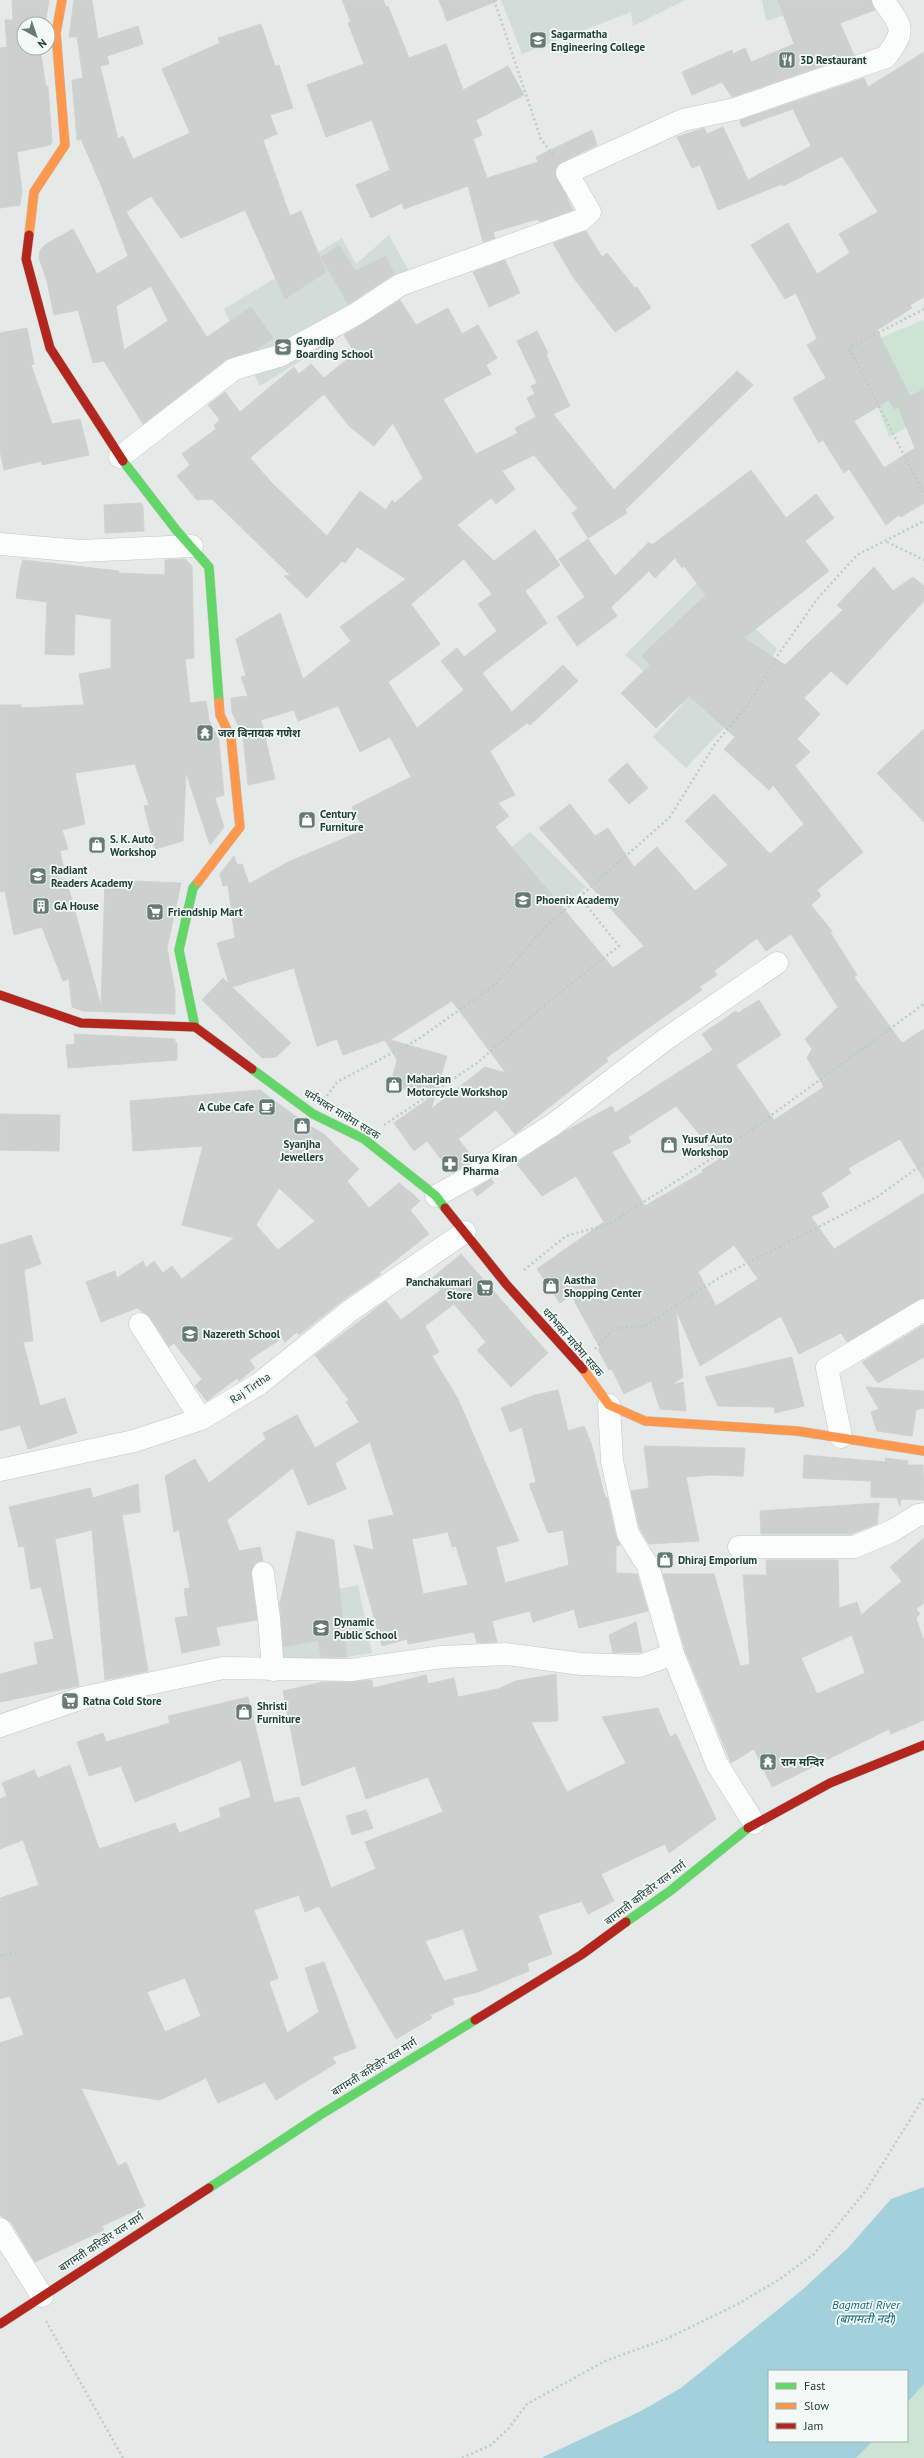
<svg xmlns="http://www.w3.org/2000/svg" width="924" height="2458" font-family="'PT Sans','Noto Sans Devanagari',sans-serif">
<style>
.built{fill:#d2dcd8}
.green{fill:#cde4d5}
.water{fill:#a3d1db}
.building{fill:#ccd1cf;stroke:#cdd3d1;fill-rule:evenodd}
.lines{fill:none;stroke-linecap:round;stroke-linejoin:round}
.street-casing{stroke:#c2c7c5;stroke-width:23}
.fast-casing{stroke:#c0c8c5;stroke-width:10}
.slow-casing{stroke:#c0c8c5;stroke-width:10}
.jam-casing{stroke:#c0c8c5;stroke-width:10}
.path{stroke:#c1cac8;stroke-width:2.5;stroke-dasharray:2 3;stroke-linecap:butt}
.street{stroke:#fbfcfc;stroke-width:22}
.fast{stroke:#63d668;stroke-width:9}
.slow{stroke:#ff974d;stroke-width:9}
.jam{stroke:#b3261e;stroke-width:9}
.labels{text-anchor:middle;stroke-width:3.5;stroke-linejoin:round;paint-order:stroke}
.poi-label{font-size:11px;font-weight:bold;fill:#213f38;stroke:#f3f9f6;text-anchor:start}
.street-label{font-size:11px;fill:#213f38;stroke:#f3f9f6}
.water-label{font-size:12px;font-style:italic;fill:#17697e;stroke:#f3f9f6}
</style>
<rect width="100%" height="100%" fill="#e5eae8"/>
<!-- built -->
<g class="built">
<path d="M501 0H685L633 26 631 12 522 54Z"/>
<path d="M762 0H832L766 21Z"/>
<path d="M389 235 418 288 260 386 224 309 342 238 356 264Z"/>
<path d="M702 578 777 649 738 713 686 768 653 737 682 705 625 655Z"/>
<path d="M530 832 586 887 557 913 484 869Z"/>
<path d="M358 1585 372 1653 278 1668 272 1603Z"/>
</g>
<!-- green -->
<g class="green">
<path d="M924 320V418L889 437 874 396 845 352Z"/>
<path d="M924 2384V2458H856L873 2441H907V2403Z"/>
</g>
<!-- water -->
<path class="water" d="M924 2187V2384L907 2403V2371H769V2441H873L856 2458H541L641 2411 681 2388 802 2290 848 2248 891 2199Z"/>
<!-- building -->
<g class="building">
<path d="M12 0H49L45 24H24V48H40L46 87 48 86 52 142 50 145 17 152 22 190 20 205 0 208V48L7 47 5 20H13Z"/>
<path d="M74 0H92L98 39 138 26 143 44 107 56 109 64 100 66 118 139 123 136 133 159 190 133 162 69 220 43 218 38 261 24 275 66 279 65 293 108 270 115 277 134 263 140 290 216 301 211 326 272 285 299 245 210 181 238 151 196 126 212 207 337 251 307 273 338 256 350 227 359 143 424 104 361 93 363 78 310 54 315 47 281 39 258 40 250 46 244 73 229 97 274 128 256 101 185 81 139 77 140 72 80 83 78 77 37H69ZM151 286 168 321 124 350 116 306Z"/>
<path d="M342 0H383L386 7 388 6 409 58 446 44 463 90 508 66 524 95 476 120 482 135 473 139 487 178 538 162 536 157 592 130 597 145 562 162 557 166 555 172 573 210 540 222 538 219 493 232 495 238 483 242 468 186 404 209 402 203 371 218 356 185 390 170 372 120 326 137 307 85 364 64 348 23 351 22Z"/>
<path d="M439 0H497V1L447 21Z"/>
<path d="M778 0H871L875 10 840 23 854 55 732 97 722 82 692 95 682 72 732 50 733 54 745 48 751 62 794 44Z"/>
<path d="M924 52V297L910 305 912 308 877 330 910 396 924 389V503L901 517 899 515 886 525 849 469 844 473 823 440 819 443 793 398 826 378 807 345 817 339 796 293 785 299 751 245 788 223 817 274 850 253 839 234 878 212 842 156 783 186 782 184 718 210 700 165 692 168 677 137 704 128 707 134 723 127 748 180 811 146 793 109 742 127 740 120 864 78 868 87ZM889 400 894 409 898 407 915 448 884 468 854 421Z"/>
<path d="M586 231 602 257 607 253 635 288 637 287 651 308 615 332 573 277 553 243Z"/>
<path d="M339 245 355 271 386 256 394 274 348 304 321 257Z"/>
<path d="M505 260 520 293 489 307 473 272Z"/>
<path d="M400 300 416 325 448 308 462 334 478 325 497 358 486 365 491 374 443 399 476 454 518 433 515 428 536 417 527 398 535 394 531 386 537 383 517 341 537 331 548 353 546 355 570 406 553 414 614 490 737 371 753 385 625 510 627 513 588 538 572 513 578 509 534 455 502 471 515 489 496 504 491 498 457 525 494 561 535 530 560 565 525 591 547 623 482 673 512 712 563 665 578 681 530 725 527 723 490 751 515 795 498 803 509 816 495 827 613 968 644 946 539 828 570 804 595 836 608 828 634 867 657 847 695 891 728 865 685 821 714 794 770 854 804 824 773 785 769 790 724 749 735 737 689 696 656 728 621 693 650 665 641 656 706 595 684 566 682 568 675 558 655 578 649 571 611 607 617 616 577 646 557 617 585 597 559 559 588 539 615 576 649 542 652 545 751 470 786 518 816 494 834 518 805 541 829 571 744 638 785 665 843 610 837 605 874 567 893 591 913 577 924 586V601L847 685 831 671 804 698 820 714 797 739 810 752 795 766 863 852 817 890 821 896 811 905 832 931 830 932 857 975 854 977 902 1043 924 1029V1179L900 1139 848 1168 851 1173 821 1193 829 1207 811 1217 834 1249 924 1193V1298L847 1342 841 1333 799 1354 781 1316 700 1366 676 1310 683 1377 671 1385 683 1382 686 1411 660 1409 651 1381 624 1394 612 1369 609 1370 598 1349 600 1348 571 1295 560 1303 537 1269 604 1222 576 1176 542 1196 516 1163 567 1130 612 1106 615 1113 713 1050 702 1034 736 1011 738 1013 759 1000 781 1035 736 1065 774 1120 824 1087 807 1058 812 1049 805 1039 838 1007 791 934 766 951 757 938 714 971 717 975 699 987 702 990 606 1058 608 1061 515 1134 496 1110 458 1139 475 1160 452 1173 427 1141 414 1151 394 1123 428 1099 391 1083 397 1060 385 1040 343 1055 337 1039 317 1046 294 968 232 987 291 1043 276 1057 262 1058 202 1000 223 978 229 984 217 943 235 938 228 885 223 886 220 874 234 856 237 865 242 864 249 884 288 862 364 830 352 807 411 777 390 737 360 752 338 706 298 721 294 710 261 720 275 779 248 785 243 736 232 712 231 698 248 696 241 677 246 676 236 639 280 613 303 679 351 641 340 627 406 579 357 547 345 563 342 561 307 598 284 576 290 575 212 499 197 500 177 476 190 465 182 454 216 429 214 425 220 420 208 405 225 392 240 412 294 367 299 374 311 364 324 378 355 353 344 335ZM324 394 349 426 374 446 393 423 423 478 395 503 392 500 386 510 360 491 327 536 272 483 250 458ZM464 559 492 594 478 604 497 631 464 657 457 648 441 661 464 690 417 728 388 682 440 644 411 604ZM452 1001 506 1073 485 1067 431 1109 447 1056 390 1040ZM676 1106 720 1159 702 1170 703 1172 645 1206 612 1152 631 1142 628 1137ZM734 1245 758 1279 716 1306 698 1272Z"/>
<path d="M27 328 34 364 31 365 52 424 80 419 89 455 42 465 41 461 4 470 0 451V333Z"/>
<path d="M141 503 143 506 144 531 105 533 104 505Z"/>
<path d="M185 559 192 566 194 658 185 659 190 703 206 701 209 720 219 741 224 795 215 798 224 827 210 845 186 773 183 841 155 849 144 806 149 805 135 764 75 773 85 824 62 830 68 849 60 851 65 875 52 878 66 879 101 1006 105 880 181 883 167 948 175 991V1014L83 1011 72 1007 69 979 63 981 42 927 14 935 5 891 0 892V705H21V708L84 705 79 674 111 668V619L75 614 74 655 45 654 47 602 16 598 20 571 23 560 119 571 118 573 165 575V560Z"/>
<path d="M924 729V822L877 773Z"/>
<path d="M627 763 648 788 629 804 608 780Z"/>
<path d="M74 1034 175 1039V1043H177V1060L68 1068 66 1045 75 1044Z"/>
<path d="M260 1090 306 1124 324 1134 359 1169 347 1181 369 1208 399 1183 414 1195 420 1201 410 1210 429 1234 379 1273 381 1274 343 1300 299 1335 297 1332 285 1342 282 1338 249 1360 255 1368 239 1381 237 1378 207 1401 195 1386 202 1379 174 1343 169 1347 150 1317 137 1308 101 1322 86 1282 115 1271 117 1278 143 1261 146 1268 154 1261 163 1273 172 1266 182 1279 234 1238 182 1225 203 1146 133 1151 130 1101ZM279 1188 315 1221 278 1250 256 1225Z"/>
<path d="M0 1114 60 1115 59 1151 0 1150Z"/>
<path d="M491 1179 494 1183 477 1196 473 1190Z"/>
<path d="M31 1235 41 1264 24 1270 33 1341 23 1342 40 1406 65 1398 77 1433 28 1449 20 1425 0 1431V1245Z"/>
<path d="M461 1254 548 1353 511 1387 477 1350 486 1342 454 1304 425 1326 439 1352 432 1356 458 1399 519 1541 496 1547 505 1583 569 1565 563 1530 548 1533 529 1484 536 1482 522 1427 510 1432 501 1408 535 1395 558 1390 568 1431 584 1426 591 1443 605 1497H607L616 1537 620 1545 616 1546V1573L637 1574 648 1611 579 1628 574 1609 533 1622 530 1611 492 1621 497 1642 477 1643 474 1632 408 1644 407 1639 382 1646 354 1545 374 1550 368 1520 394 1515 370 1442 335 1463 346 1489 308 1505 293 1468 227 1520 239 1551 260 1547 263 1561 255 1563 251 1574 257 1620 216 1627 220 1645 182 1653 175 1618 188 1616 184 1589 190 1588 179 1530 174 1532 165 1476 195 1459 209 1483 266 1439 263 1433 297 1415 315 1448 359 1422 346 1402 349 1400 315 1355 386 1301 401 1320 441 1290 431 1279ZM448 1532 452 1547 456 1546 468 1585 423 1594 412 1539Z"/>
<path d="M924 1325V1357L878 1383 862 1362Z"/>
<path d="M792 1357 804 1406 775 1413 774 1407 718 1406 705 1377Z"/>
<path d="M866 1387 924 1391V1408L916 1410 912 1436 877 1431 871 1412 879 1409Z"/>
<path d="M644 1446 745 1448 743 1476 710 1475 686 1477 699 1541 649 1544 640 1529 631 1491 649 1488Z"/>
<path d="M804 1455 886 1462 885 1458 908 1461 907 1465H923L924 1500 901 1499 900 1506 897 1498 871 1497V1481L803 1478Z"/>
<path d="M138 1484 140 1512 122 1515 148 1671 105 1680 92 1530 55 1539 79 1686 0 1702V1674L38 1664 34 1643 54 1639 41 1587 31 1589 24 1546 19 1547 9 1507 90 1488 93 1498Z"/>
<path d="M879 1503 877 1524 851 1534H761L760 1511Z"/>
<path d="M297 1531 334 1540 347 1657H321L318 1640 284 1647 280 1603Z"/>
<path d="M924 1538V1603L916 1609 920 1614 916 1618 924 1641V1720L891 1734 889 1729 772 1787 754 1749 731 1763 685 1650 663 1574H714L740 1666 750 1664 743 1575H767L766 1560H838L839 1608 857 1602 861 1615 902 1581 890 1567ZM852 1635 865 1673 817 1694 801 1658Z"/>
<path d="M636 1622 642 1652 613 1653 609 1635Z"/>
<path d="M556 1674 558 1721 531 1722 567 1792 626 1763 602 1717 658 1708 670 1737 676 1734 716 1819 669 1853 665 1844 601 1874 614 1901 588 1914 582 1901 538 1915 552 1954 527 1963 529 1971 478 1992 452 1998 454 2004 430 2015 432 2018 396 2039 319 1906 305 1912 299 1895 254 1910 278 1978 269 1982 287 2033 319 2012 305 1968 324 1962 356 2048 332 2057 336 2063 276 2100 265 2082 218 2103 206 2078 160 2100 81 2088 118 2166 126 2162 145 2206 102 2226 104 2230 35 2262 11 2222 0 2215V2043L24 2035 10 1996 0 1999V1898L39 1885 23 1840 0 1849V1799L7 1796 2 1783 34 1770 38 1778 70 1765 99 1849 175 1823 179 1833 221 1817 219 1808 251 1797 241 1760 135 1802 121 1766 89 1776 77 1742 103 1733 106 1742 170 1723 168 1716 248 1697 274 1803 299 1797 331 1888 376 1869 365 1842 443 1812 428 1777 366 1799 355 1766 302 1786 283 1691 323 1682H351L372 1680 373 1688 426 1675 428 1684 454 1678 458 1697 498 1689 516 1681ZM463 1929 478 1971 444 1981 425 1941ZM185 1978 201 2016 165 2032 147 1992Z"/>
<path d="M366 1810 373 1828 352 1835 346 1816Z"/>
</g>
<g class="lines">
<defs>
<g id="street">
<path d="M120 457 234 369 279 356 356 314 400 285 581 220 590 212 567 173 683 120 735 109 886 57C907 28 902 28 883 0"/>
<path d="M0 544 80 551 192 546"/>
<path d="M436 1196 481 1171 554 1124 666 1039 777 963"/>
<path d="M140 1324 201 1419"/>
<path d="M609 1405 612 1461 628 1534 648 1566 673 1654 717 1764 754 1823"/>
<path d="M841 1437 827 1368 924 1310"/>
<path d="M0 1470 134 1441 201 1419 259 1384 351 1310 465 1232"/>
<path d="M739 1547H854L892 1531 918 1515 924 1514"/>
<path d="M263 1573 269 1618 273 1670"/>
<path d="M0 1726 82 1698 223 1668 351 1670 442 1657 506 1654 581 1664 640 1666 673 1654"/>
<path d="M0 2229 42 2296"/>
</g>
<g id="fast">
<path d="M123 461 177 531 209 567 219 702"/>
<path d="M195 1027 179 950 193 888 198 882"/>
<path d="M252 1069 313 1114 364 1139 436 1196 445 1208"/>
<path d="M626 1922 670 1891 748 1828"/>
<path d="M209 2188 320 2115 475 2020"/>
</g>
<g id="slow">
<path d="M29 235 34 192 65 145 56 33 62 0"/>
<path d="M198 882 240 827 231 738 220 715 219 702"/>
<path d="M583 1369 609 1405 645 1421 797 1431 924 1451"/>
</g>
<g id="jam">
<path d="M29 235 26 259 50 348 123 461"/>
<path d="M0 995 81 1023 195 1027 252 1069"/>
<path d="M445 1208 506 1284 583 1369"/>
<path d="M748 1828 830 1783 924 1745"/>
<path d="M475 2020 581 1955 626 1922"/>
<path d="M0 2324 209 2188"/>
</g>
</defs>
<!-- street casing -->
<use href="#street" class="street-casing"/>
<!-- fast casing -->
<use href="#fast" class="fast-casing"/>
<!-- slow casing -->
<use href="#slow" class="slow-casing"/>
<!-- jam casing -->
<use href="#jam" class="jam-casing"/>
<!-- path -->
<g class="path">
<path d="M494 0 541 139 553 155"/>
<path d="M924 309 849 348 924 494"/>
<path d="M887 542 924 560"/>
<path d="M327 1096 337 1082 417 1040 497 983 542 930 670 817 715 744 746 708 780 652 818 598 857 555 924 521"/>
<path d="M384 1125 477 1063 547 1003 619 946 579 896"/>
<path d="M524 1270 566 1236 609 1224 714 1157 924 1004"/>
<path d="M595 1349 614 1328 645 1326 722 1276 877 1197 924 1163"/>
<path d="M0 1956 17 1952"/>
<path d="M46 2321 123 2458"/>
<path d="M462 2458 491 2445 508 2429 527 2404 605 2361 666 2339 736 2305 780 2279 814 2254 867 2189 924 2097"/>
</g>
<!-- street -->
<use href="#street" class="street"/>
<!-- fast -->
<use href="#fast" class="fast"/>
<!-- slow -->
<use href="#slow" class="slow"/>
<!-- jam -->
<use href="#jam" class="jam"/>
</g>
<!-- icons -->
<defs>
<symbol id="university-square" viewBox="-11 -11 22 22"><rect x="-9" y="-9" width="18" height="18" rx="4" fill="#667b76" stroke="#f3f9f6"/><path d="M0-5L7-2L0 1L-7-2ZM-4 1L0 2.5L4 1V4Q0 6-4 4Z" fill="#fff"/></symbol>
<symbol id="restaurant-square" viewBox="-11 -11 22 22"><rect x="-9" y="-9" width="18" height="18" rx="4" fill="#667b76" stroke="#f3f9f6"/><path d="M-5-6h1v4h1v-4h1v4h1v-4h1v5L-1.5 .5V6h-2V.5L-5-1ZM5-6V6H3V1.5H1.5Q1.5-4 5-6Z" fill="#fff"/></symbol>
<symbol id="school-square" viewBox="-11 -11 22 22"><rect x="-9" y="-9" width="18" height="18" rx="4" fill="#667b76" stroke="#f3f9f6"/><path d="M0-5L7-2L0 1L-7-2ZM-4 1L0 2.5L4 1V4Q0 6-4 4Z" fill="#fff"/></symbol>
<symbol id="temple-square" viewBox="-11 -11 22 22"><rect x="-9" y="-9" width="18" height="18" rx="4" fill="#667b76" stroke="#f3f9f6"/><path d="M0-6L5-2H3V0L6.5 2.5H4V6H1.5V3h-3V6H-4V2.5H-6.5L-3 0V-2H-5Z" fill="#fff"/></symbol>
<symbol id="shop-square" viewBox="-11 -11 22 22"><rect x="-9" y="-9" width="18" height="18" rx="4" fill="#667b76" stroke="#f3f9f6"/><path d="M-5-2.5h2.3a2.7 3.5 0 0 1 5.4 0H5L5.5 6h-11ZM-1.5-2.5h3a1.5 2.3 0 0 0-3 0Z" fill="#fff"/></symbol>
<symbol id="building-square" viewBox="-11 -11 22 22"><rect x="-9" y="-9" width="18" height="18" rx="4" fill="#667b76" stroke="#f3f9f6"/><path d="M-4-6H4V6H1V3H-1V6H-4ZM-2.5-4.3h1.7v1.8h-1.7ZM.8-4.3h1.7v1.8H.8ZM-2.5-1h1.7V.8h-1.7ZM.8-1h1.7V.8H.8Z" fill="#fff"/></symbol>
<symbol id="supermarket-square" viewBox="-11 -11 22 22"><rect x="-9" y="-9" width="18" height="18" rx="4" fill="#667b76" stroke="#f3f9f6"/><path d="M-6-5.5h2.5l.6 2H6L4.5 2H-2.5L-4.4-4H-6ZM-1.5 3.2a1.3 1.3 0 1 0 .1 0ZM3 3.2a1.3 1.3 0 1 0 .1 0Z" fill="#fff"/></symbol>
<symbol id="cafe-square" viewBox="-11 -11 22 22"><rect x="-9" y="-9" width="18" height="18" rx="4" fill="#667b76" stroke="#f3f9f6"/><path d="M-5.5-4.5H6V0H3Q3 3.5 0 3.5H-2.5Q-5.5 3.5-5.5 0ZM3-3.2v2h1.7v-2ZM-6 4.5H4V6H-6Z" fill="#fff"/></symbol>
<symbol id="pharmacy-square" viewBox="-11 -11 22 22"><rect x="-9" y="-9" width="18" height="18" rx="4" fill="#667b76" stroke="#f3f9f6"/><path d="M-2-6h4v4h4v4h-4v4h-4v-4h-4v-4h4Z" fill="#fff"/></symbol>
</defs>
<g fill-rule="evenodd">
<use href="#university-square" x="528" y="30" width="20" height="20"/>
<use href="#restaurant-square" x="777" y="50" width="20" height="20"/>
<use href="#school-square" x="273" y="337" width="20" height="20"/>
<use href="#temple-square" x="195" y="723" width="20" height="20"/>
<use href="#shop-square" x="297" y="810" width="20" height="20"/>
<use href="#shop-square" x="87" y="835" width="20" height="20"/>
<use href="#school-square" x="28" y="866" width="20" height="20"/>
<use href="#school-square" x="513" y="890" width="20" height="20"/>
<use href="#building-square" x="31" y="896" width="20" height="20"/>
<use href="#supermarket-square" x="145" y="902" width="20" height="20"/>
<use href="#shop-square" x="384" y="1075" width="20" height="20"/>
<use href="#cafe-square" x="257" y="1097" width="20" height="20"/>
<use href="#shop-square" x="292" y="1116" width="20" height="20"/>
<use href="#shop-square" x="659" y="1135" width="20" height="20"/>
<use href="#pharmacy-square" x="440" y="1154" width="20" height="20"/>
<use href="#shop-square" x="541" y="1276" width="20" height="20"/>
<use href="#supermarket-square" x="475" y="1278" width="20" height="20"/>
<use href="#school-square" x="180" y="1324" width="20" height="20"/>
<use href="#shop-square" x="655" y="1550" width="20" height="20"/>
<use href="#school-square" x="311" y="1618" width="20" height="20"/>
<use href="#supermarket-square" x="60" y="1691" width="20" height="20"/>
<use href="#shop-square" x="234" y="1702" width="20" height="20"/>
<use href="#temple-square" x="758" y="1752" width="20" height="20"/>
</g>
<g class="labels">
<!-- poi labels -->
<g class="poi-label">
<text x="551" y="38">Sagarmatha<tspan x="551" dy="13">Engineering College</tspan></text>
<text x="800" y="64">3D Restaurant</text>
<text x="296" y="345">Gyandip<tspan x="296" dy="13">Boarding School</tspan></text>
<text x="218" y="737">जल बिनायक गणेश</text>
<text x="320" y="818">Century<tspan x="320" dy="13">Furniture</tspan></text>
<text x="110" y="843">S. K. Auto<tspan x="110" dy="13">Workshop</tspan></text>
<text x="51" y="874">Radiant<tspan x="51" dy="13">Readers Academy</tspan></text>
<text x="536" y="904">Phoenix Academy</text>
<text x="54" y="910">GA House</text>
<text x="168" y="916">Friendship Mart</text>
<text x="407" y="1083">Maharjan<tspan x="407" dy="13">Motorcycle Workshop</tspan></text>
<text x="254" y="1111" text-anchor="end">A Cube Cafe</text>
<text x="682" y="1143">Yusuf Auto<tspan x="682" dy="13">Workshop</tspan></text>
<text x="302" y="1148" text-anchor="middle">Syanjha<tspan x="302" dy="13">Jewellers</tspan></text>
<text x="463" y="1162">Surya Kiran<tspan x="463" dy="13">Pharma</tspan></text>
<text x="564" y="1284">Aastha<tspan x="564" dy="13">Shopping Center</tspan></text>
<text x="472" y="1286" text-anchor="end">Panchakumari<tspan x="472" dy="13">Store</tspan></text>
<text x="203" y="1338">Nazereth School</text>
<text x="678" y="1564">Dhiraj Emporium</text>
<text x="334" y="1626">Dynamic<tspan x="334" dy="13">Public School</tspan></text>
<text x="83" y="1705">Ratna Cold Store</text>
<text x="257" y="1710">Shristi<tspan x="257" dy="13">Furniture</tspan></text>
<text x="781" y="1766">राम मन्दिर</text>
</g>
<!-- street labels -->
<g class="street-label">
<text transform="translate(342 1114) rotate(31)" y="4">धर्मभक्त माथेमा सडक</text>
<text transform="translate(573 1342) rotate(49)" y="4">धर्मभक्त माथेमा सडक</text>
<text transform="translate(250 1388) rotate(-34)" y="4">Raj Tirtha</text>
<text transform="translate(645 1893) rotate(-37)" y="4">बागमती करिडोर यल मार्ग</text>
<text transform="translate(374 2067) rotate(-32)" y="4">बागमती करिडोर यल मार्ग</text>
<text transform="translate(101 2242) rotate(-33)" y="4">बागमती करिडोर यल मार्ग</text>
</g>
<!-- water labels -->
<g class="water-label">
<text x="866" y="2309">Bagmati River<tspan x="866" dy="14">(बागमती नदी)</tspan></text>
</g>
</g>
<!-- legend -->
<rect x="768" y="2370" width="140" height="72" fill="#f3f9f6" stroke="#9fafaa"/>
<rect x="776" y="2383" width="20" height="6" fill="#63d668" stroke="#9fafaa"/>
<text x="804" y="2390" font-size="12" fill="#213f38">Fast</text>
<rect x="776" y="2403" width="20" height="6" fill="#ff974d" stroke="#9fafaa"/>
<text x="804" y="2410" font-size="12" fill="#213f38">Slow</text>
<rect x="776" y="2423" width="20" height="6" fill="#b3261e" stroke="#9fafaa"/>
<text x="804" y="2430" font-size="12" fill="#213f38">Jam</text>
<!-- north arrow -->
<g transform="translate(36 36) rotate(140)"><circle r="19" fill="#f3f9f6" stroke="#9fafaa"/>
<path d="M0-3L7 15L0 10L-7 15Z" fill="#667b76"/>
<text y="-6" font-size="11" font-weight="bold" text-anchor="middle" fill="#213f38">N</text>
</g>
</svg>
